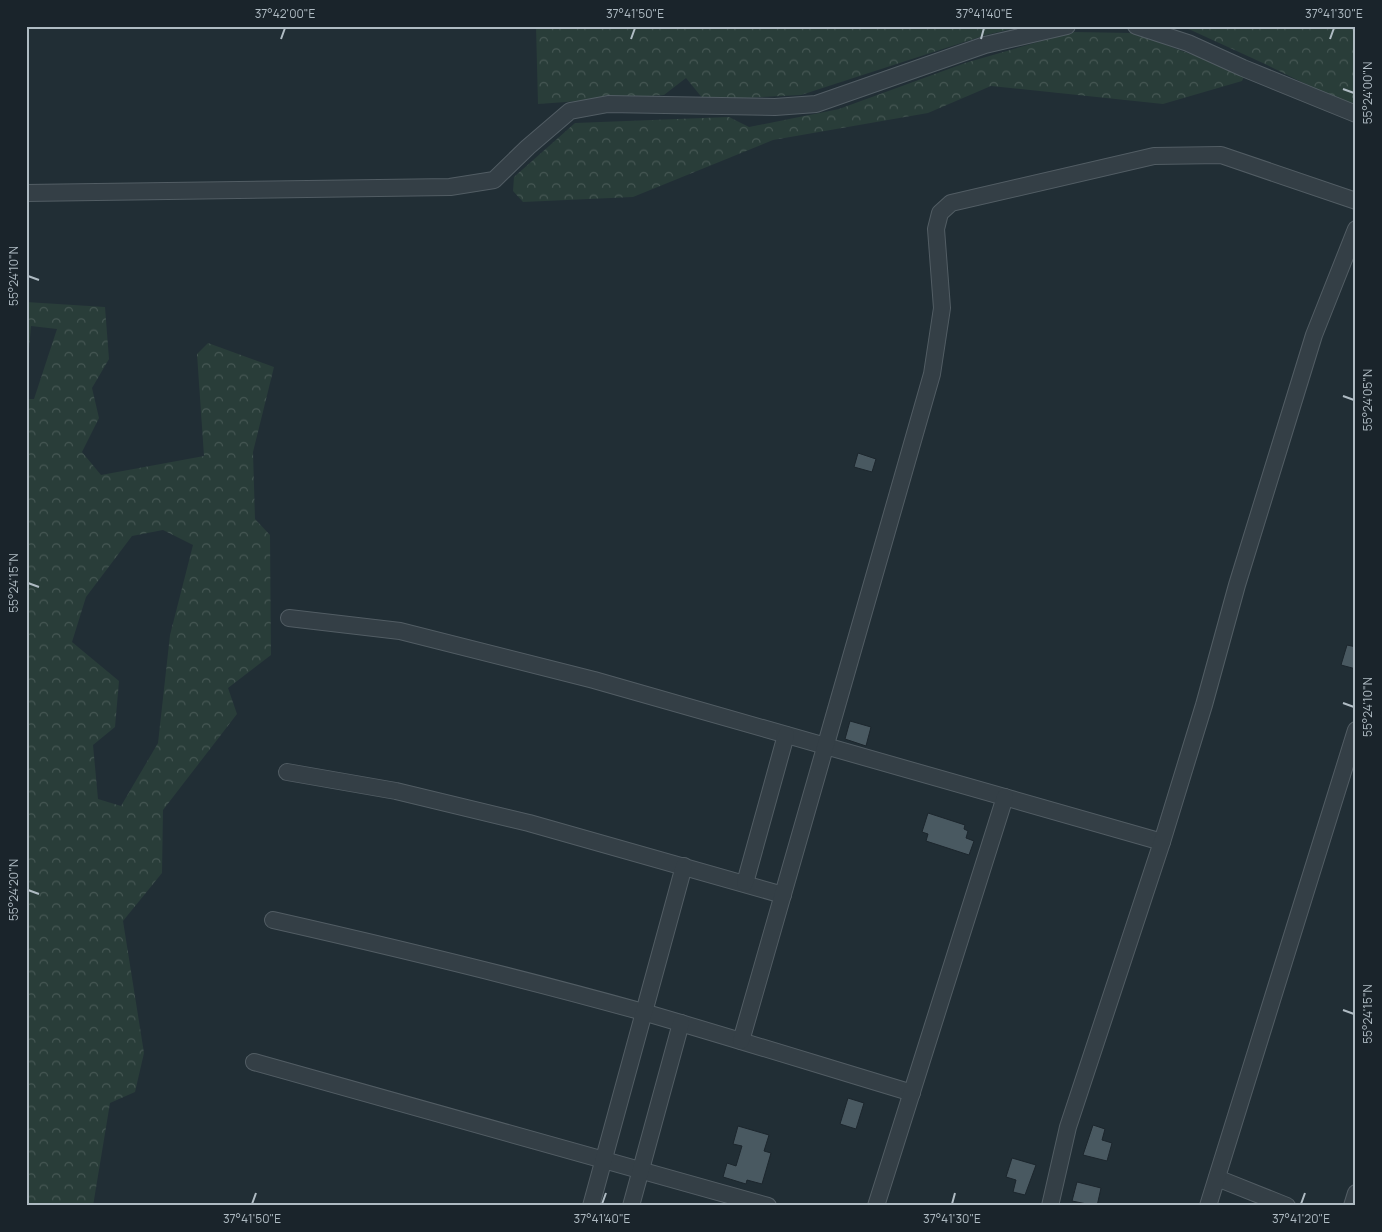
<svg xmlns="http://www.w3.org/2000/svg" width="1382" height="1232" font-family="Manrope,sans-serif">
<style>
.forest{fill:url(#forest-crowns);fill-rule:evenodd}
.building{fill:#495961;stroke:#1c262d}
.lines{fill:none;stroke-linecap:round;stroke-linejoin:round}
.minor-casing{stroke:#525d64;stroke-width:18}
.minor{stroke:#343f46;stroke-width:16}
.ticks{fill:none;stroke:#afbbc3;stroke-width:2}
.neatline{fill:none;stroke:#afbbc3;stroke-width:2}
.ticks-label{font-size:12px;text-anchor:middle;fill:#afbbc3}
</style>
<defs>
<pattern id="forest-crowns" width="20" height="18" patternUnits="userSpaceOnUse" patternTransform="scale(1.25)"><rect width="20" height="18" fill="#293d39"/><path d="M2 6a3 3 0 1 1 6 0M12 15a3 3 0 1 1 6 0" fill="none" stroke="#465754"/></pattern>
</defs>
<rect width="100%" height="100%" fill="#212e35"/>
<!-- forest -->
<g class="forest">
<path d="M536 26H1025L986 35 801 95 704 100 686 78 664 95 538 104Z"/>
<path d="M1182 26H1356V109L1265 64Z"/>
<path d="M1073 32 1133 33 1245 74 1242 81 1163 104 991 86 928 113 773 140 633 197 523 202 513 191 514 177 575 123 729 117 749 127 839 109 965 63Z"/>
<path d="M26 302 105 307 109 359 92 388 99 418 82 452 101 475 204 456 197 354 208 343 274 367 253 452 255 519 270 535 271 655 228 688 237 714 163 810 162 873 123 921 144 1053 135 1092 110 1103 93 1206H26V399H34L57 329 31 326 26 384ZM163 530 193 545 170 635 158 743 121 806 98 799 93 745 115 727 119 681 72 642 86 597 132 536Z"/>
</g>
<!-- building -->
<g class="building">
<path d="M858 453 876 459 872 472 854 467Z"/>
<path d="M1347 645 1356 647V669L1341 665Z"/>
<path d="M850 721 871 727 866 746 845 739Z"/>
<path d="M928 813 965 825 964 829 968 831 966 838 974 841 969 855 926 841 928 834 922 832Z"/>
<path d="M848 1098 864 1103 856 1129 840 1124Z"/>
<path d="M1093 1125 1105 1129 1102 1140 1112 1143 1107 1161 1083 1155Z"/>
<path d="M738 1126 769 1135 764 1151 771 1153 762 1184 747 1180 746 1184 723 1177 727 1163 736 1166 742 1146 733 1144Z"/>
<path d="M1012 1158 1036 1165 1025 1195 1013 1192 1016 1180 1006 1177Z"/>
<path d="M1077 1182 1101 1188 1097 1206 1072 1201Z"/>
</g>
<g class="lines">
<defs>
<g id="minor">
<path d="M1136 26 1188 43 1243 68 1356 114"/>
<path d="M26 193 450 187 494 180 528 147 570 111 608 104 775 107 816 104 985 45 1067 26"/>
<path d="M289 618 400 631 594 680 1162 842"/>
<path d="M287 772 396 791 529 823 783 895"/>
<path d="M745 883 786 735"/>
<path d="M273 920C397 948 521 978 643 1012 733 1038 822 1066 912 1093"/>
<path d="M741 1041 932 374 942 308 936 229 940 213 951 203 1154 156 1221 155 1356 201"/>
<path d="M254 1062 768 1206"/>
<path d="M1217 1178 1287 1206"/>
<path d="M591 1206 684 866"/>
<path d="M631 1206 681 1023"/>
<path d="M876 1206 1005 797"/>
<path d="M1050 1206 1068 1127 1162 842 1204 705 1237 585 1314 335 1356 229"/>
<path d="M1208 1206 1356 730"/>
<path d="M1352 1206 1356 1193"/>
</g>
</defs>
<!-- minor casing -->
<use href="#minor" class="minor-casing"/>
<!-- minor -->
<use href="#minor" class="minor"/>
</g>
<!-- ticks -->
<path class="ticks" d="M281 39 285 28M631 39 635 28M981 39 984 28M1330 39 1334 28M1343 89 1354 93M28 276 39 280M1343 396 1354 400M28 583 39 587M1343 703 1354 707M28 890 39 894M1343 1010 1354 1014M252 1204 256 1193M602 1204 606 1193M952 1204 955 1193M1301 1204 1305 1193"/>
<!-- border -->
<rect width="1382" height="1232" fill="none" stroke="#1a242b" stroke-width="55"/>
<rect x="28" y="28" width="1326" height="1176" class="neatline"/>
<g class="ticks-label">
<text x="285" y="18">37°42'00"E</text>
<text x="635" y="18">37°41'50"E</text>
<text x="984" y="18">37°41'40"E</text>
<text x="1334" y="18">37°41'30"E</text>
<text transform="translate(1368 93) rotate(-90)" y="4">55°24'00"N</text>
<text transform="translate(14 276) rotate(-90)" y="4">55°24'10"N</text>
<text transform="translate(1368 400) rotate(-90)" y="4">55°24'05"N</text>
<text transform="translate(14 583) rotate(-90)" y="4">55°24'15"N</text>
<text transform="translate(1368 707) rotate(-90)" y="4">55°24'10"N</text>
<text transform="translate(14 890) rotate(-90)" y="4">55°24'20"N</text>
<text transform="translate(1368 1014) rotate(-90)" y="4">55°24'15"N</text>
<text x="252" y="1223">37°41'50"E</text>
<text x="602" y="1223">37°41'40"E</text>
<text x="952" y="1223">37°41'30"E</text>
<text x="1301" y="1223">37°41'20"E</text>
</g>
</svg>
